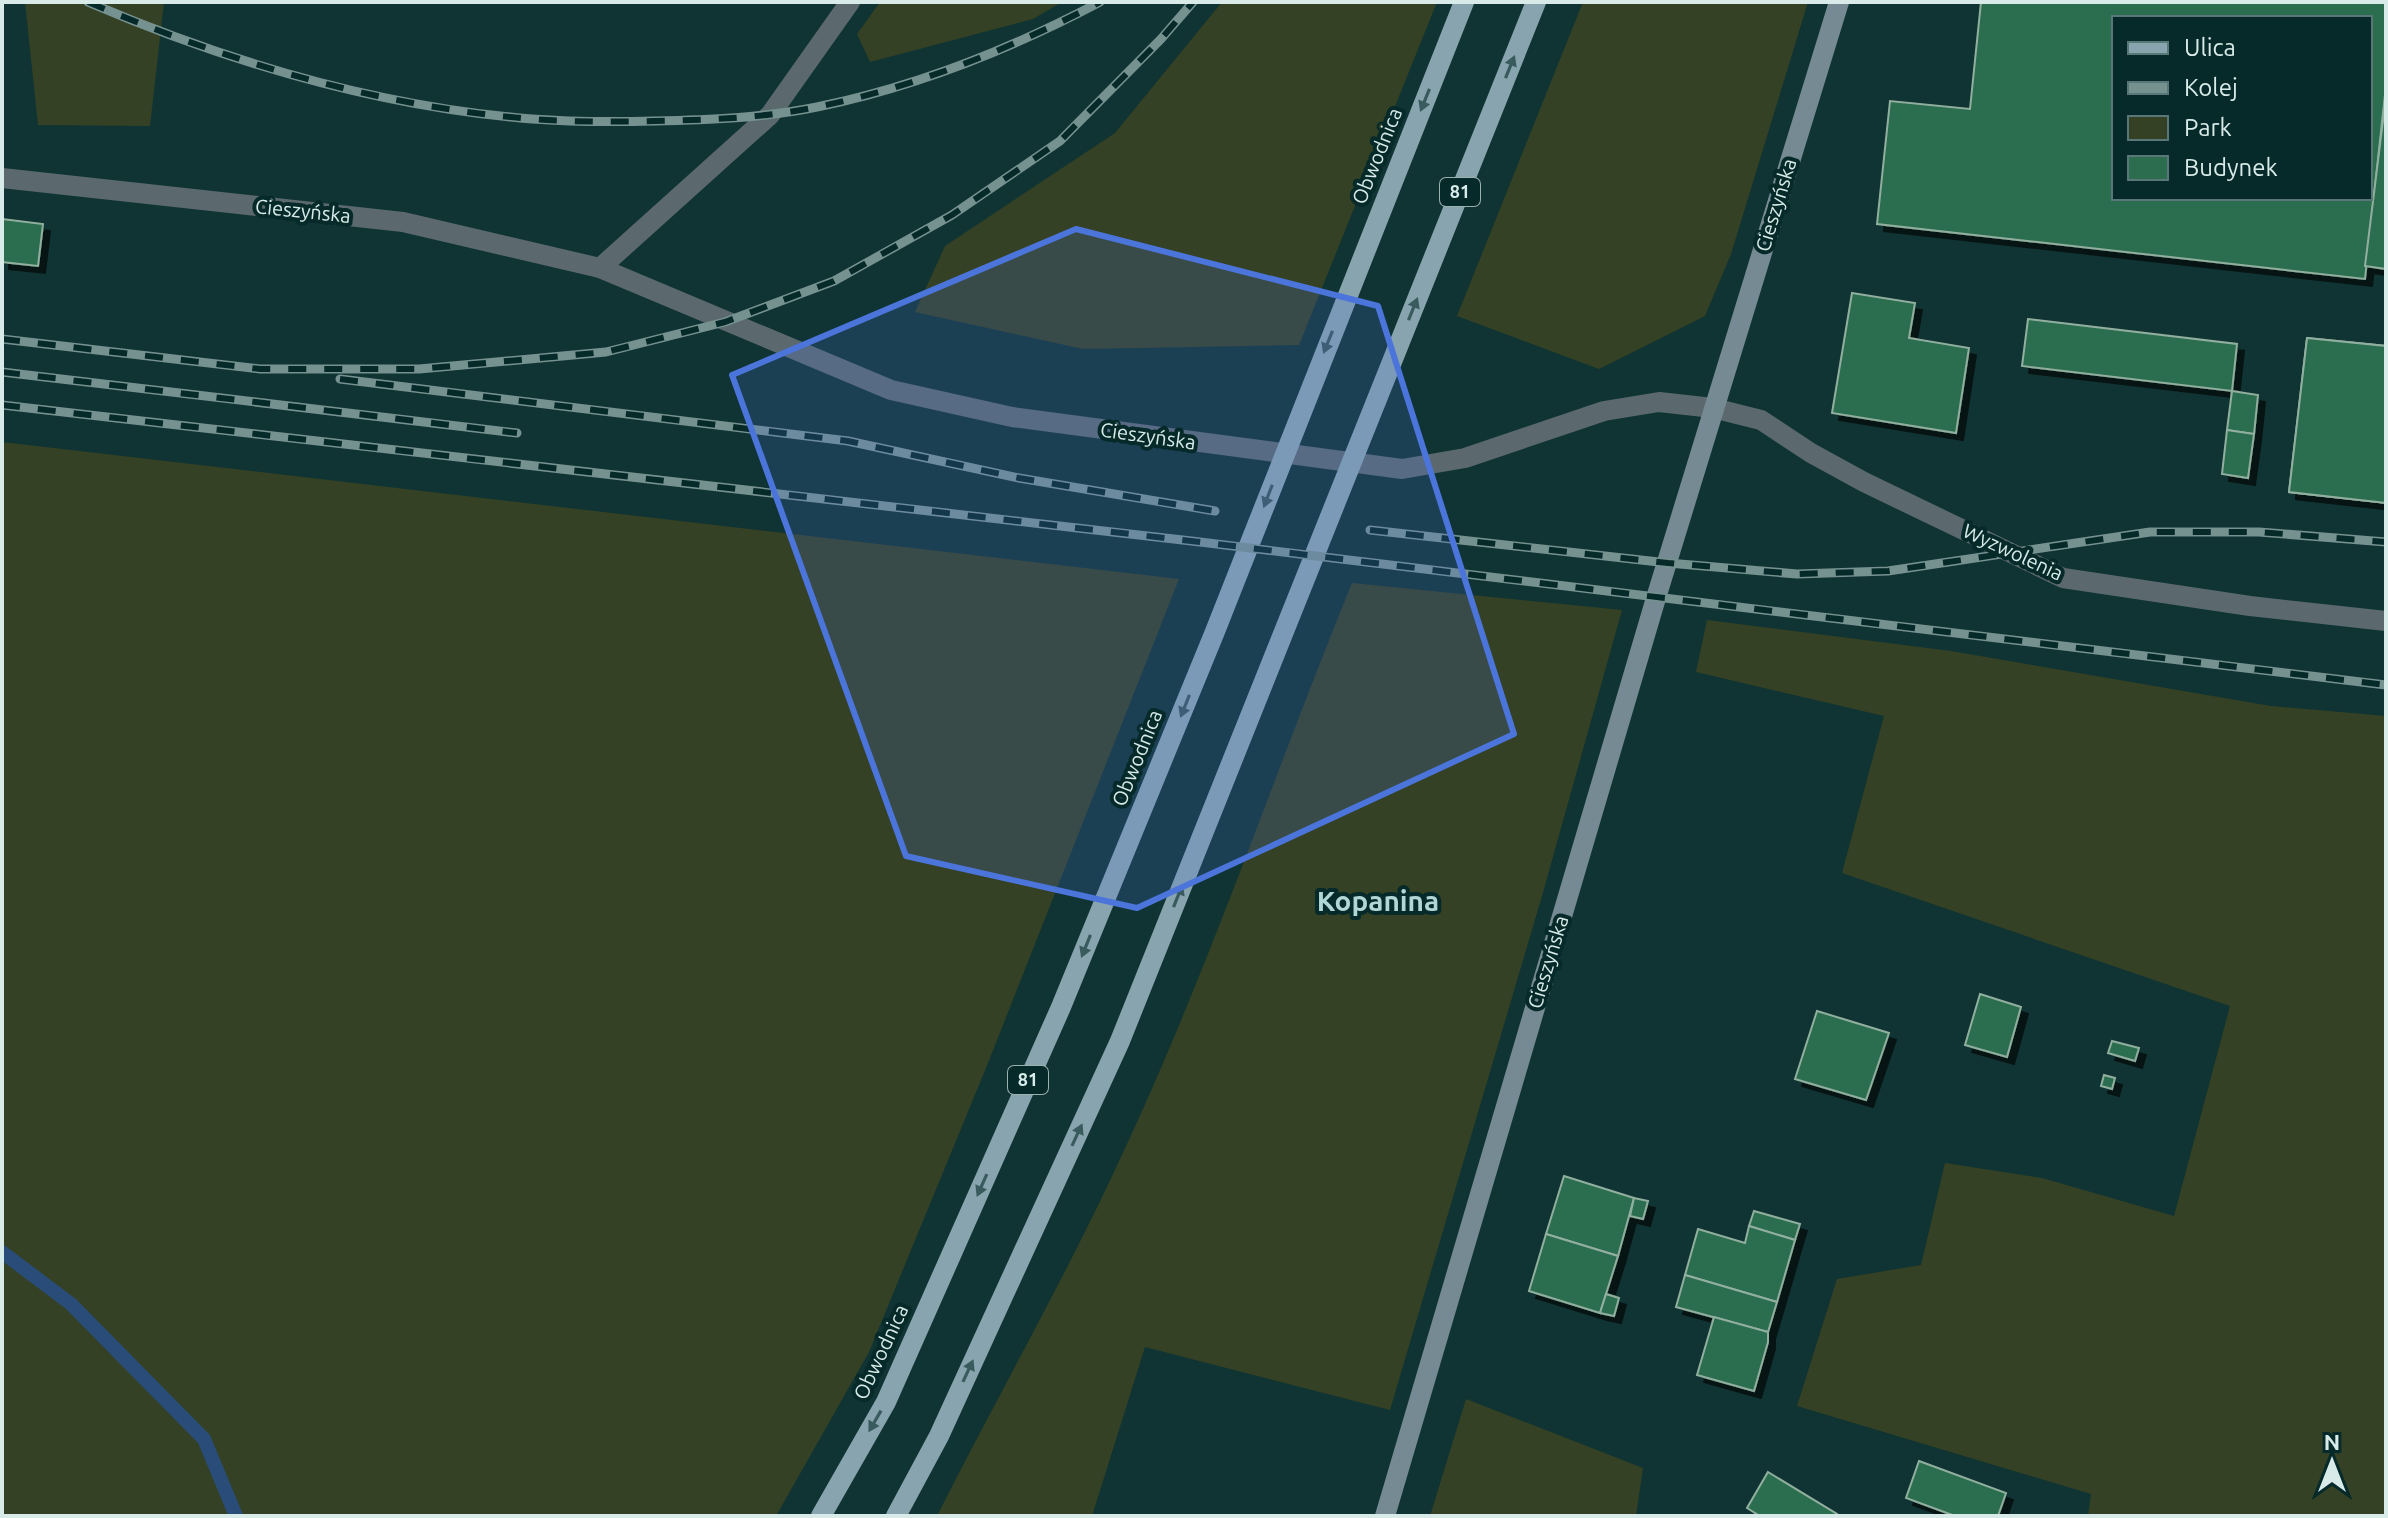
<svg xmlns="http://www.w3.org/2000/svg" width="2388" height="1518" font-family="Ubuntu,sans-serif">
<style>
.green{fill:#344124}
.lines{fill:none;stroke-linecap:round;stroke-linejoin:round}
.stream{stroke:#294d78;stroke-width:14}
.building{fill:#2c6d4f;stroke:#91af9e;stroke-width:2;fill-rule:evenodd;filter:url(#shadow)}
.lane{stroke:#5b696e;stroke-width:20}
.street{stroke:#5b696e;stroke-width:20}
.secondary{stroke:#758a92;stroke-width:20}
.primary{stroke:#88a4ae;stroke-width:20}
.rail-casing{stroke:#769290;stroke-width:9}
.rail{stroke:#052a29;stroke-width:6;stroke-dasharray:18;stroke-linecap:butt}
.oneway{fill:#395b5e}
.marked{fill:#4c75dc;fill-opacity:0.2;stroke:#4c75dc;stroke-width:6;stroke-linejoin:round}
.labels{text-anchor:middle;stroke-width:8;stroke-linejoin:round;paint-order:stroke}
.shield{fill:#052a29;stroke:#99b1af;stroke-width:2}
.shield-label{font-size:18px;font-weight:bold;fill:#d8ebe9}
.street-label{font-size:20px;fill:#d8ebe9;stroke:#052a29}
.district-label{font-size:28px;font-weight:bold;fill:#b0d7d5;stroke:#052a29}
</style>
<defs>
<filter id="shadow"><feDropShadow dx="7" dy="7" stdDeviation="0" flood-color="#0009"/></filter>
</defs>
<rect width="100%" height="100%" fill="#103433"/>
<!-- green -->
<g class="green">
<path d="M25 2H164L150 126 38 125Z"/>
<path d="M880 2H1062L1033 19 870 62 857 34Z"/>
<path d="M1222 2H1437L1299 345 1083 349 915 312 945 246 1115 133Z"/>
<path d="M1583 2H1808L1731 254 1705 316 1599 369 1457 316Z"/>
<path d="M2 442 1179 579 986 1068 869 1352 776 1516H2Z"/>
<path d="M1352 583 1622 610 1542 896 1390 1410 1145 1347 1092 1516H937C995 1401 1059 1289 1114 1172 1205 981 1272 779 1352 583Z"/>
<path d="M1707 620 1951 651 2271 706 2386 716V1516H2088L2091 1494 1797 1406 1837 1279 1921 1265 1945 1163 2042 1178 2174 1216 2230 1006 1842 873 1884 716 1696 672Z"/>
<path d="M1466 1399 1643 1468 1636 1516H1430Z"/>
</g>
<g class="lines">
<!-- stream -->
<path class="stream" d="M2 1252 71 1304 204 1439 236 1516"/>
</g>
<!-- building -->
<g class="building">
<path d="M1981 2H2386V85L2365 279 1877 224 1890 101 1970 109ZM2114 18H2370V198H2114Z"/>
<path d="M2386 96V269L2365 266Z"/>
<path d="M2 219 43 224 38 266 2 262Z"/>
<path d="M1852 293 1915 303 1909 338 1969 348 1956 433 1832 413Z"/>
<path d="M2028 319 2237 344 2232 391 2022 366Z"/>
<path d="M2307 338 2386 346V503L2289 492Z"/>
<path d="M2307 338 2386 346V503L2289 492Z"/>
<path d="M2232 391 2258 395 2254 434 2227 430Z"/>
<path d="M2227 430 2254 434 2248 478 2222 474Z"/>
<path d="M1980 994 2021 1007 2007 1057 1965 1045Z"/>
<path d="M1817 1011 1889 1033 1866 1100 1795 1079Z"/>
<path d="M2112 1041 2139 1048 2135 1061 2108 1053Z"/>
<path d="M2104 1075 2115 1078 2112 1089 2101 1086Z"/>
<path d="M1564 1176 1634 1198 1618 1256 1546 1234Z"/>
<path d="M1634 1198 1648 1201 1643 1219 1630 1216Z"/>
<path d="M1754 1211 1800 1224 1795 1240 1749 1226Z"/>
<path d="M1749 1226 1795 1240 1777 1302 1685 1275 1698 1229 1745 1243Z"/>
<path d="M1546 1234 1618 1256 1600 1313 1529 1291Z"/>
<path d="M1685 1275 1777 1302 1768 1332 1676 1307Z"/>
<path d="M1606 1294 1619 1298 1614 1316 1600 1313Z"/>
<path d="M1714 1317 1768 1332V1342L1754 1391 1697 1375Z"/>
<path d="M1919 1461 2006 1493 1998 1516H1955L1906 1498Z"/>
<path d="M1768 1472 1837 1514 1836 1516H1760L1747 1508Z"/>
</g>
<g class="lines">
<!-- lane -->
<path class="lane" d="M2 178 403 222 600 268"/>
<!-- street -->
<path class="street" d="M850 2 770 115 600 268 891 390 1012 417 1402 469 1465 458 1604 411 1659 402 1713 408 1761 420 1811 453 1864 482 2063 578 2250 606 2386 621"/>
<!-- secondary -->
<path class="secondary" d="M1385 1516 1656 598 1839 2"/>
<!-- primary -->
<g class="primary">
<path d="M821 1516 886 1402 1061 1007 1214 634 1464 2"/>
<path d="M896 1516 939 1436 1120 1041 1536 2"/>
</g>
<defs>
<g id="rail">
<path d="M88 2C228 62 380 107 532 119 573 122 613 122 654 121 708 120 763 118 817 107 915 87 1011 49 1100 2"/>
<path d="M2 339 260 369H419L606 352 725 322 834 281 952 215 1060 141 1161 39 1193 2"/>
<path d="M2 372 517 433"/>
<path d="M340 379 848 441 1019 478 1215 511"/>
<path d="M2 405 1200 542 2386 685"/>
<path d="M1370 530 1668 563 1797 574 1888 571 2150 532H2259L2386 542"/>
</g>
</defs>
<!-- rail casing -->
<use href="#rail" class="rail-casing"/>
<!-- rail -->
<use href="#rail" class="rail"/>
</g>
<!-- one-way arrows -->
<defs><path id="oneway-solid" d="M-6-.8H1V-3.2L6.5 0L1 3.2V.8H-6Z" transform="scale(2)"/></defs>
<g class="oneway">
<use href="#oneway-solid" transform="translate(1510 67) rotate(-68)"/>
<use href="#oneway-solid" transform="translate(1425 100) rotate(112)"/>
<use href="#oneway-solid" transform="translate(1413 309) rotate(-68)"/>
<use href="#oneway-solid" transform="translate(1328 342) rotate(112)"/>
<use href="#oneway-solid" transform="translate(1268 496) rotate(111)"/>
<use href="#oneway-solid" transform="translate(1185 706) rotate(112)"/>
<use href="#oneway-solid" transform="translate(1178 896) rotate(-68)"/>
<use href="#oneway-solid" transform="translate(1086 946) rotate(112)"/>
<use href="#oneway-solid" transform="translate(1077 1135) rotate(-65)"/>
<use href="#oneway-solid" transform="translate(982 1185) rotate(114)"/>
<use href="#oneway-solid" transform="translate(968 1371) rotate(-65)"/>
<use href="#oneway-solid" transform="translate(875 1421) rotate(120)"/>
</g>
<!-- marked area -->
<path class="marked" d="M1076 229 1378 306 1514 734 1137 908 906 856 732 375Z"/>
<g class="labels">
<!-- shield labels -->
<g class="shield">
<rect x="1440" y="178" width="40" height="28" rx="6"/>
<rect x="1008" y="1066" width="40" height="28" rx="6"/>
</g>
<g class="shield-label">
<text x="1460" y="198">81</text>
<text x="1028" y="1086">81</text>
</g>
<!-- street labels -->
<g class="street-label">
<text transform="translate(1377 156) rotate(-68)" y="7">Obwodnica</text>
<text transform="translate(1776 205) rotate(-73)" y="7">Cieszyńska</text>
<text transform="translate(303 211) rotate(6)" y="7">Cieszyńska</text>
<text transform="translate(1148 436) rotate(8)" y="7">Cieszyńska</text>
<text transform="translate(2013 552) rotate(25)" y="7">Wyzwolenia</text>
<text transform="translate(1137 758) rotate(-68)" y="7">Obwodnica</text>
<text transform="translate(1548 962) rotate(-73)" y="7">Cieszyńska</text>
<text transform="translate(881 1352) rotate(-65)" y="7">Obwodnica</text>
</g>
<!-- district labels -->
<g class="district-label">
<text x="1378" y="911">Kopanina</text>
</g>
</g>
<!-- border -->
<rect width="2388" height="1518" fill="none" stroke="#d8ebe9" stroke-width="8"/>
<!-- legend -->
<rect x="2112" y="16" width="260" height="184" fill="#052a29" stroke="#597776" stroke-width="2"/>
<rect x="2128" y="42" width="40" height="12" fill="#88a4ae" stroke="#597776" stroke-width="2"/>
<text x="2184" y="56" font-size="24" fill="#d8ebe9">Ulica</text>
<rect x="2128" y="82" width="40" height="12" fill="#769290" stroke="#597776" stroke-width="2"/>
<text x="2184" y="96" font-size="24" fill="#d8ebe9">Kolej</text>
<rect x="2128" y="116" width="40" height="24" fill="#344124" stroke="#597776" stroke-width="2"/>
<text x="2184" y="136" font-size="24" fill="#d8ebe9">Park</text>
<rect x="2128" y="156" width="40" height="24" fill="#2c6d4f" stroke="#597776" stroke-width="2"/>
<text x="2184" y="176" font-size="24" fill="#d8ebe9">Budynek</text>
<!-- north arrow -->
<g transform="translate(2332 1462)" stroke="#052a29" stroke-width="6" paint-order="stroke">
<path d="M0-6L14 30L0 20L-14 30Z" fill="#d8ebe9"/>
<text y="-12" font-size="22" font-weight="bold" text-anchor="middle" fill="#d8ebe9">N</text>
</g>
</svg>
